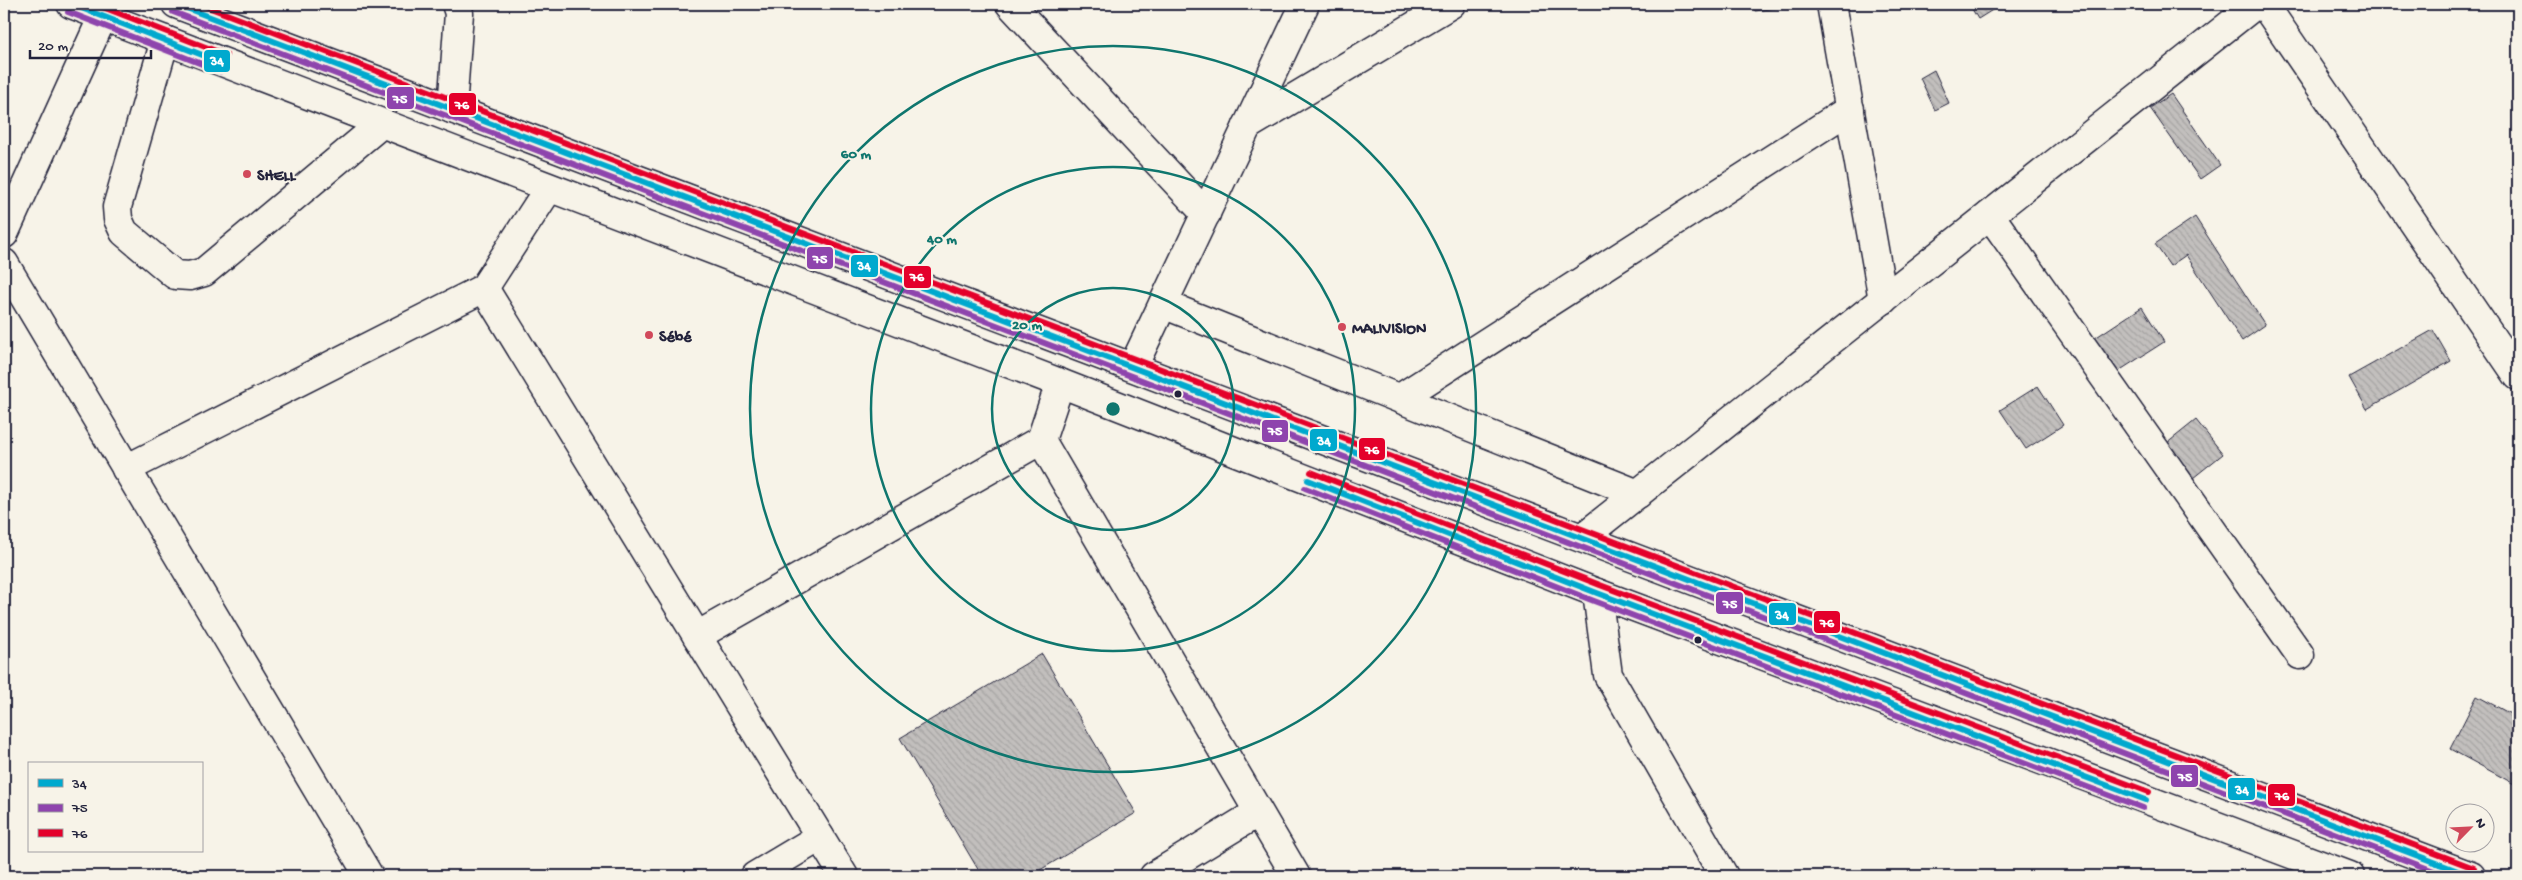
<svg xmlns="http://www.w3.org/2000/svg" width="2522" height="880" font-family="'Gochi Hand',sans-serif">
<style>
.building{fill:url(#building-back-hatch);stroke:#22223b}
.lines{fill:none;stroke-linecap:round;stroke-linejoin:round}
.minor-casing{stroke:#22223b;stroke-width:31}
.highway-casing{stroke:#22223b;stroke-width:31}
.minor{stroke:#f7f3e8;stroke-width:28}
.highway{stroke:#f7f3e8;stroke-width:28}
.bus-1-casing{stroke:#f7f3e8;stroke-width:10}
.bus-2-casing{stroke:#f7f3e8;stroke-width:10}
.bus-3-casing{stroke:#f7f3e8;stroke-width:10}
.bus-1{stroke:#00a9ce;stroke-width:6}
.bus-2{stroke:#8e44ad;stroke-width:6}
.bus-3{stroke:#e4002b;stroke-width:6}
.ring{fill:none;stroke:#0f766e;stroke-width:2.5}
.poi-dot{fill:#d1495b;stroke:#f7f3e8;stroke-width:2}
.bus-dot{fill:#22223b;stroke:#f7f3e8;stroke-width:2}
.labels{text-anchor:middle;stroke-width:4;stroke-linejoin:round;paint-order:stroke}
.poi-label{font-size:16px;font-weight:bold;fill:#22223b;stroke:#f7f3e8;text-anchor:start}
.centre{fill:#0f766e;stroke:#f7f3e8;stroke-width:2.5}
.ring-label{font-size:15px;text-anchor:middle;font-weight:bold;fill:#0f766e;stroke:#f7f3e8;stroke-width:4;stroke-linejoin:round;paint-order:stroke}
.line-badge{stroke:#f7f3e8;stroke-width:2}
.badge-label{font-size:14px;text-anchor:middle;font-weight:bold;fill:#fff}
</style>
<defs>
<pattern id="building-back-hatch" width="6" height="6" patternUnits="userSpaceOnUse" patternTransform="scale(1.25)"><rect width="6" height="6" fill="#c2bfbd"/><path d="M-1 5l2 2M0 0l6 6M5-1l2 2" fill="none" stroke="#a6a4a3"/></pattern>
</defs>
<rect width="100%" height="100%" fill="#f7f3e8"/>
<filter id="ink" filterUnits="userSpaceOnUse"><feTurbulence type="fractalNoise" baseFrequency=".02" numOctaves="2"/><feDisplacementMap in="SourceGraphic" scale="10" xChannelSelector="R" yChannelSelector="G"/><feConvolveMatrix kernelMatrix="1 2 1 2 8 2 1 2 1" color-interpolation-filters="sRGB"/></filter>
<g filter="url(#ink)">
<!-- building -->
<g class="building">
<path d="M1753 4H1782L1783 7 1755 11Z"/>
<path d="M1969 4H2002L1978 19Z"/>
<path d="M1934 70 1949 103 1935 110 1920 78Z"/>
<path d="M2171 94 2220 165 2200 179 2150 108Z"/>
<path d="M2195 217 2265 325 2242 341 2186 255 2170 266 2155 244Z"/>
<path d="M2142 307 2164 342 2111 376 2089 342Z"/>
<path d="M2433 330 2451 361 2367 409 2349 377Z"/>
<path d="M2038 386 2063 425 2026 449 2000 410Z"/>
<path d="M2196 420 2223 454 2193 478 2166 444Z"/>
<path d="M1042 654 1136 813 1030 876H982L900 738Z"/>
<path d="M2477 696 2518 718V786L2450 749Z"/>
</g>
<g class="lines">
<defs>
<g id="minor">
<path d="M1010 4 1206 214"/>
<path d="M1831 4 1883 300"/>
<path d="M2264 4 2518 376"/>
<path d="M165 40 117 207 118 219 124 232 175 275 190 276 204 272 381 124"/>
<path d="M452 109 459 13 456 4"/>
<path d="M1247 126 1451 4"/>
<path d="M1990 215 2300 655"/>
<path d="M4 234 103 16"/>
<path d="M4 263 369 876"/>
<path d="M484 288 844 876"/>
<path d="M1163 304 1638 494"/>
<path d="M1133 367 1305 4"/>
<path d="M1400 398 1850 109"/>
<path d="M1041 440 1296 876"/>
<path d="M126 469 484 288 549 188"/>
<path d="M1583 537 2256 4"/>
<path d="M1597 593 1608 675 1724 876"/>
<path d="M697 636 1041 440 1060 383"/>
<path d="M755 876 820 837"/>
<path d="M1154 876 1257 813"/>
</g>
<g id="highway">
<path d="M71 4 1060 383 1597 593 2350 876"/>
<path d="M176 4 2471 876"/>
</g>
</defs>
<!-- minor casing -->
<use href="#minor" class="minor-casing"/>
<!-- highway casing -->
<use href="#highway" class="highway-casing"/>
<!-- minor -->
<use href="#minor" class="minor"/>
<!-- highway -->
<use href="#highway" class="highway"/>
<defs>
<g id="bus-1">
<path d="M71 4 223 63"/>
<path d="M176 4 2471 876"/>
<path d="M1308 480 1597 593 2146 800"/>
</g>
<g id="bus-2">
<path d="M68 12 220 71"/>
<path d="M173 12 2447 876"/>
<path d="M1305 488 1594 601 2143 808"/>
</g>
<g id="bus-3">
<path d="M95 4 226 55"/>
<path d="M200 4 2474 868"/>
<path d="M1311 472 1600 585 2149 792"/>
</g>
</defs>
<!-- bus-1 casing -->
<use href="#bus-1" class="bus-1-casing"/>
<!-- bus-2 casing -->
<use href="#bus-2" class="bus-2-casing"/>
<!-- bus-3 casing -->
<use href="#bus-3" class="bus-3-casing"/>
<!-- bus-1 -->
<use href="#bus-1" class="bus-1"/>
<!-- bus-2 -->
<use href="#bus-2" class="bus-2"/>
<!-- bus-3 -->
<use href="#bus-3" class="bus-3"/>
</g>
</g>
<!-- distance rings -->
<g class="ring">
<circle cx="1113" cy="409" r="121"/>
<circle cx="1113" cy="409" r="242"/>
<circle cx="1113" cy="409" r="363"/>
</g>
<!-- markers -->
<g class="poi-dot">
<circle cx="247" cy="174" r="5"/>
<circle cx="1342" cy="327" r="5"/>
<circle cx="649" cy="335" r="5"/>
</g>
<g class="bus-dot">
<circle cx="1178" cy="394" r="4.5"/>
<circle cx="1698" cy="640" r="4.5"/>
</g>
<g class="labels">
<!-- poi labels -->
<g class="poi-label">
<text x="257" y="180">SHELL</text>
<text x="1352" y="333">MALIVISION</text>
<text x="659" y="341">Sébé</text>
</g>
</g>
<circle cx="1113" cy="409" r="8" class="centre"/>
<g class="ring-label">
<text x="856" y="158">60 m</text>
<text x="942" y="243">40 m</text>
<text x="1027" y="329">20 m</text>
</g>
<g class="line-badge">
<rect x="203" y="49" width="28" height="24" rx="5" fill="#00a9ce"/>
<rect x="386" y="86" width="29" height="24" rx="5" fill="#8e44ad"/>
<rect x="448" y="92" width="29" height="24" rx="5" fill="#e4002b"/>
<rect x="806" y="246" width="28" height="24" rx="5" fill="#8e44ad"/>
<rect x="850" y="254" width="29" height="24" rx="5" fill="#00a9ce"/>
<rect x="903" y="265" width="29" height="24" rx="5" fill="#e4002b"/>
<rect x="1261" y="419" width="28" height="24" rx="5" fill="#8e44ad"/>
<rect x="1309" y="428" width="29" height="24" rx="5" fill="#00a9ce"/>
<rect x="1358" y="437" width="28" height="24" rx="5" fill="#e4002b"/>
<rect x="1715" y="591" width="29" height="24" rx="5" fill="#8e44ad"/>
<rect x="1768" y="602" width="29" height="24" rx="5" fill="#00a9ce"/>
<rect x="1813" y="610" width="28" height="24" rx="5" fill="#e4002b"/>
<rect x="2170" y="764" width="29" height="24" rx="5" fill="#8e44ad"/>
<rect x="2227" y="777" width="29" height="24" rx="5" fill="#00a9ce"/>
<rect x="2267" y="783" width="29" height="24" rx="5" fill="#e4002b"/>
</g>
<g class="badge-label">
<text x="217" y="65">34</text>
<text x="400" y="103">75</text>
<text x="462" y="109">76</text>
<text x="820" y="263">75</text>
<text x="864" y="270">34</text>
<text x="917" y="281">76</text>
<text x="1275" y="435">75</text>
<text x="1324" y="445">34</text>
<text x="1372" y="454">76</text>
<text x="1730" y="608">75</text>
<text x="1782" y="619">34</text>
<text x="1827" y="627">76</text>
<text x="2185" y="781">75</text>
<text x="2242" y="794">34</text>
<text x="2282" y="800">76</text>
</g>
<!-- margin -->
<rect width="2522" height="880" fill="none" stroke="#f7f3e8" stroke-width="20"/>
<rect x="10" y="10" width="2502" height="860" fill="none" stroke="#22223b" stroke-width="2" filter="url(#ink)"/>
<!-- legend -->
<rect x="28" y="762" width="175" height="90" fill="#f7f3e8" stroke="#a29fa3"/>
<rect x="38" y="779" width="25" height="8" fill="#00a9ce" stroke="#a29fa3"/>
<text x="72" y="788" font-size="15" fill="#22223b">34</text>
<rect x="38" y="804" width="25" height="8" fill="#8e44ad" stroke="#a29fa3"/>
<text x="72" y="812" font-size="15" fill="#22223b">75</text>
<rect x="38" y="829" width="25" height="8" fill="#e4002b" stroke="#a29fa3"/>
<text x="72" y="838" font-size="15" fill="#22223b">76</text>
<!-- north arrow -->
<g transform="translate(2470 828) rotate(66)"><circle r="24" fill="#f7f3e8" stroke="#a29fa3"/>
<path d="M0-4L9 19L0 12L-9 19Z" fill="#d1495b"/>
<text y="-8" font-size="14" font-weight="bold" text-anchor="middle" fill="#22223b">N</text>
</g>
<!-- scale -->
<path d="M30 50v8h121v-8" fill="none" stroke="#22223b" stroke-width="2.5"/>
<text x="38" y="50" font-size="15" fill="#22223b" stroke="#f7f3e8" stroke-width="4" paint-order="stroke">20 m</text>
</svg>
